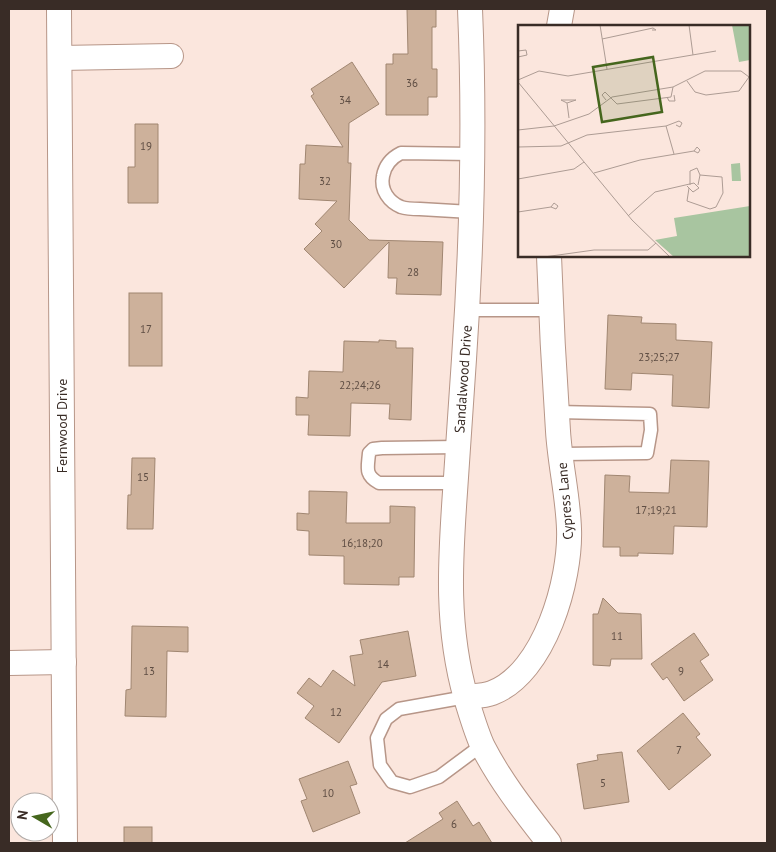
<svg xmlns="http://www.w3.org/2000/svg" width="776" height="852" font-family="'PT Sans',sans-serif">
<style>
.building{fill:#cdb19b;stroke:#a08671}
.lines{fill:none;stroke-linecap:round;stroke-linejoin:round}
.service-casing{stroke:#b79688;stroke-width:15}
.minor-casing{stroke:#b79688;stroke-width:26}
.service{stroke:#fff;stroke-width:12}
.minor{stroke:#fff;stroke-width:24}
.labels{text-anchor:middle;stroke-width:4;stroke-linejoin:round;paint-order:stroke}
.number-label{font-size:11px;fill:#5e4d43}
.street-label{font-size:14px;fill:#392c26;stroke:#fff}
.inset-road{fill:none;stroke:#ad9c94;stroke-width:1}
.view{fill:#45661d;fill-opacity:0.15;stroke:#45661d;stroke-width:2.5}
.inset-edge{fill:none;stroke:#392c26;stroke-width:2.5}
</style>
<rect width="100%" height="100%" fill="#fbe6dd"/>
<!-- building -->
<g class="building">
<path d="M407 9H436V27H432V69H437V97H428V115H386V64H393V54H408Z"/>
<path d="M352 62 379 104 349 123 348 163H351L349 220 369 240 443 242 441 295 396 294 397 278H388L389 242 344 288 304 249 322 231 315 224 337 201 299 199 300 164H305L306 145 343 147 311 96 314 94 311 89Z"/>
<path d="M135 124H158V203H128V167H135Z"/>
<rect x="129" y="293" width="33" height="73"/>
<path d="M608 315 642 317 641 323 676 324V340L712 342 709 408 672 406 673 375 632 373 631 390 605 389Z"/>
<path d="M379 340 396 341V348H413L411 420 389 419 390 404 351 403 350 436 308 435 309 415H296V397L308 398 309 371 343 372 344 341 379 342Z"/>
<path d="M132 458H155L153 529H127L128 495H131Z"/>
<path d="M671 460 709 461 707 527 674 526 673 554 638 553V556H620V547H603L605 475 630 476 629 492 669 493Z"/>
<path d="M309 491 347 492 346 523H390V506L415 507 414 577H399V585L344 584V556L309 555V531L297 530V513L309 514Z"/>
<path d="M603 598 618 613 641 614 642 659H611L610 666 593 665V614H598Z"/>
<path d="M132 626 188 627V652L167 651 166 717 125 716 126 690 131 689Z"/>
<path d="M408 631 416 676 382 682 339 743 305 718 314 706 297 693 309 678 321 687 333 670 355 686 350 656 363 654 360 640Z"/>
<path d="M694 633 709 655 700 661 713 680 684 701 667 677 663 680 651 664Z"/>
<path d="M683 713 700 734 696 737 711 755 669 790 637 751Z"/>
<path d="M622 752 629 802 584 809 577 764 598 760 597 755Z"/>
<path d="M348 761 357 784 350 786 360 813 313 832 301 801 307 799 299 779Z"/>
<path d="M457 801 473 826 479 822 492 843H405L443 819 439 813Z"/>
<rect x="124" y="827" width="28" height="16"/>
</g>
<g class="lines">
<defs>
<g id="service">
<path d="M471 212C454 211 437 210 420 209 414 209 407 209 401 207 389 202 380 190 383 176 385 165 391 158 401 153L472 154"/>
<path d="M467 310H551"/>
<path d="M557 412 650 414 651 430 647 453 561 454"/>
<path d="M456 483H379C364 475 368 467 369 453L373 449 382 448 458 447"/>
<path d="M466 697 399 709 386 719 377 738 380 765 392 782 410 787 439 777 482 745"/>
</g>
<g id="minor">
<path d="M59 9 65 843"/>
<path d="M470 9C475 125 472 242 464 359 461 403 458 448 455 492 450 563 446 628 466 698 471 714 476 732 483 747 501 782 525 812 549 843"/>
<path d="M559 26 562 9"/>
<path d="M60 58 171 56"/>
<path d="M9 663 64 662"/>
<path d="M466 697C474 696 484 696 492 693 545 673 571 579 569 529 568 496 560 464 558 431 554 373 551 315 549 256"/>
</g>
</defs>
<!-- service casing -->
<use href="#service" class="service-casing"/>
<!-- minor casing -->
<use href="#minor" class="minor-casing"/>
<!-- service -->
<use href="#service" class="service"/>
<!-- minor -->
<use href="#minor" class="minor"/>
</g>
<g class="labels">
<!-- number labels -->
<g class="number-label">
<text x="412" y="87">36</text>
<text x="345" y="104">34</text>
<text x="146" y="150">19</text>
<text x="325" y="185">32</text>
<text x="336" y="248">30</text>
<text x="413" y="276">28</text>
<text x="146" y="333">17</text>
<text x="659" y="361">23;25;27</text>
<text x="360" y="389">22;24;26</text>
<text x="143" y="481">15</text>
<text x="656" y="514">17;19;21</text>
<text x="362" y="547">16;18;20</text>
<text x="617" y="640">11</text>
<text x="383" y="668">14</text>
<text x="149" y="675">13</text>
<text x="681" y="675">9</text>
<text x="336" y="716">12</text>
<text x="679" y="754">7</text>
<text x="603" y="787">5</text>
<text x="328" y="797">10</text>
<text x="454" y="828">6</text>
</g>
<!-- street labels -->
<g class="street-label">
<text transform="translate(463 379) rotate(-86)" y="5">Sandalwood Drive</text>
<text transform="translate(62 426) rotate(-90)" y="5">Fernwood Drive</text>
<text transform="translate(565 501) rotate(-95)" y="5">Cypress Lane</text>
</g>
</g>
<!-- overview -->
<g transform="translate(518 25)">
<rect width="232" height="232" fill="#fbe6dd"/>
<path d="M214 0H232V35L221 37ZM222 138 223 156H214L213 139ZM232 181V232H156L137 215 159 211 156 193Z" fill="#a8c5a0"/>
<path class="inset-road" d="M82 0 89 44M171 0 175 30M84 14 135 3 138 5H134M0 26 8 25 9 30 0 32M0 55 21 46 50 51 198 26M0 57 114 195 152 232M149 72 151 76H157L156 70M88 75 84 70 87 67 99 79 153 72 155 62M49 78 43 75H58L49 78 51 93M36 101 71 89 94 72 155 62 187 46H223L231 52 221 66 188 70 177 67 169 56M148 101 156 129M0 105 36 101M0 122 43 121 69 110 148 101 161 96 164 98 162 102 158 100M76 148 122 135 176 126 179 122 182 125 180 128 176 126M0 154 56 144 66 137M172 160V146L179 143 182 150 180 160M171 163 169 176 192 184 198 182 205 168 204 152 182 150M0 187 33 182 38 184 40 181 36 178 33 182M110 191 137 167 176 158 181 163 175 167 169 161M26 232 76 225H130L138 218"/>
<path class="view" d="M135 32 144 87 84 97 75 42Z"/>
<rect width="232" height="232" class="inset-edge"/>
</g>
<!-- border -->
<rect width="776" height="852" fill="none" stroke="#392c26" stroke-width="20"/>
<!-- north arrow -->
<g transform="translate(35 817) rotate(279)"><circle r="24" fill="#ffffff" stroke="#b0aba8"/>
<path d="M0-4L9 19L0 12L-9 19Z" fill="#45661d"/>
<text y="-8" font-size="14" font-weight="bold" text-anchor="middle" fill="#392c26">N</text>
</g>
</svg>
